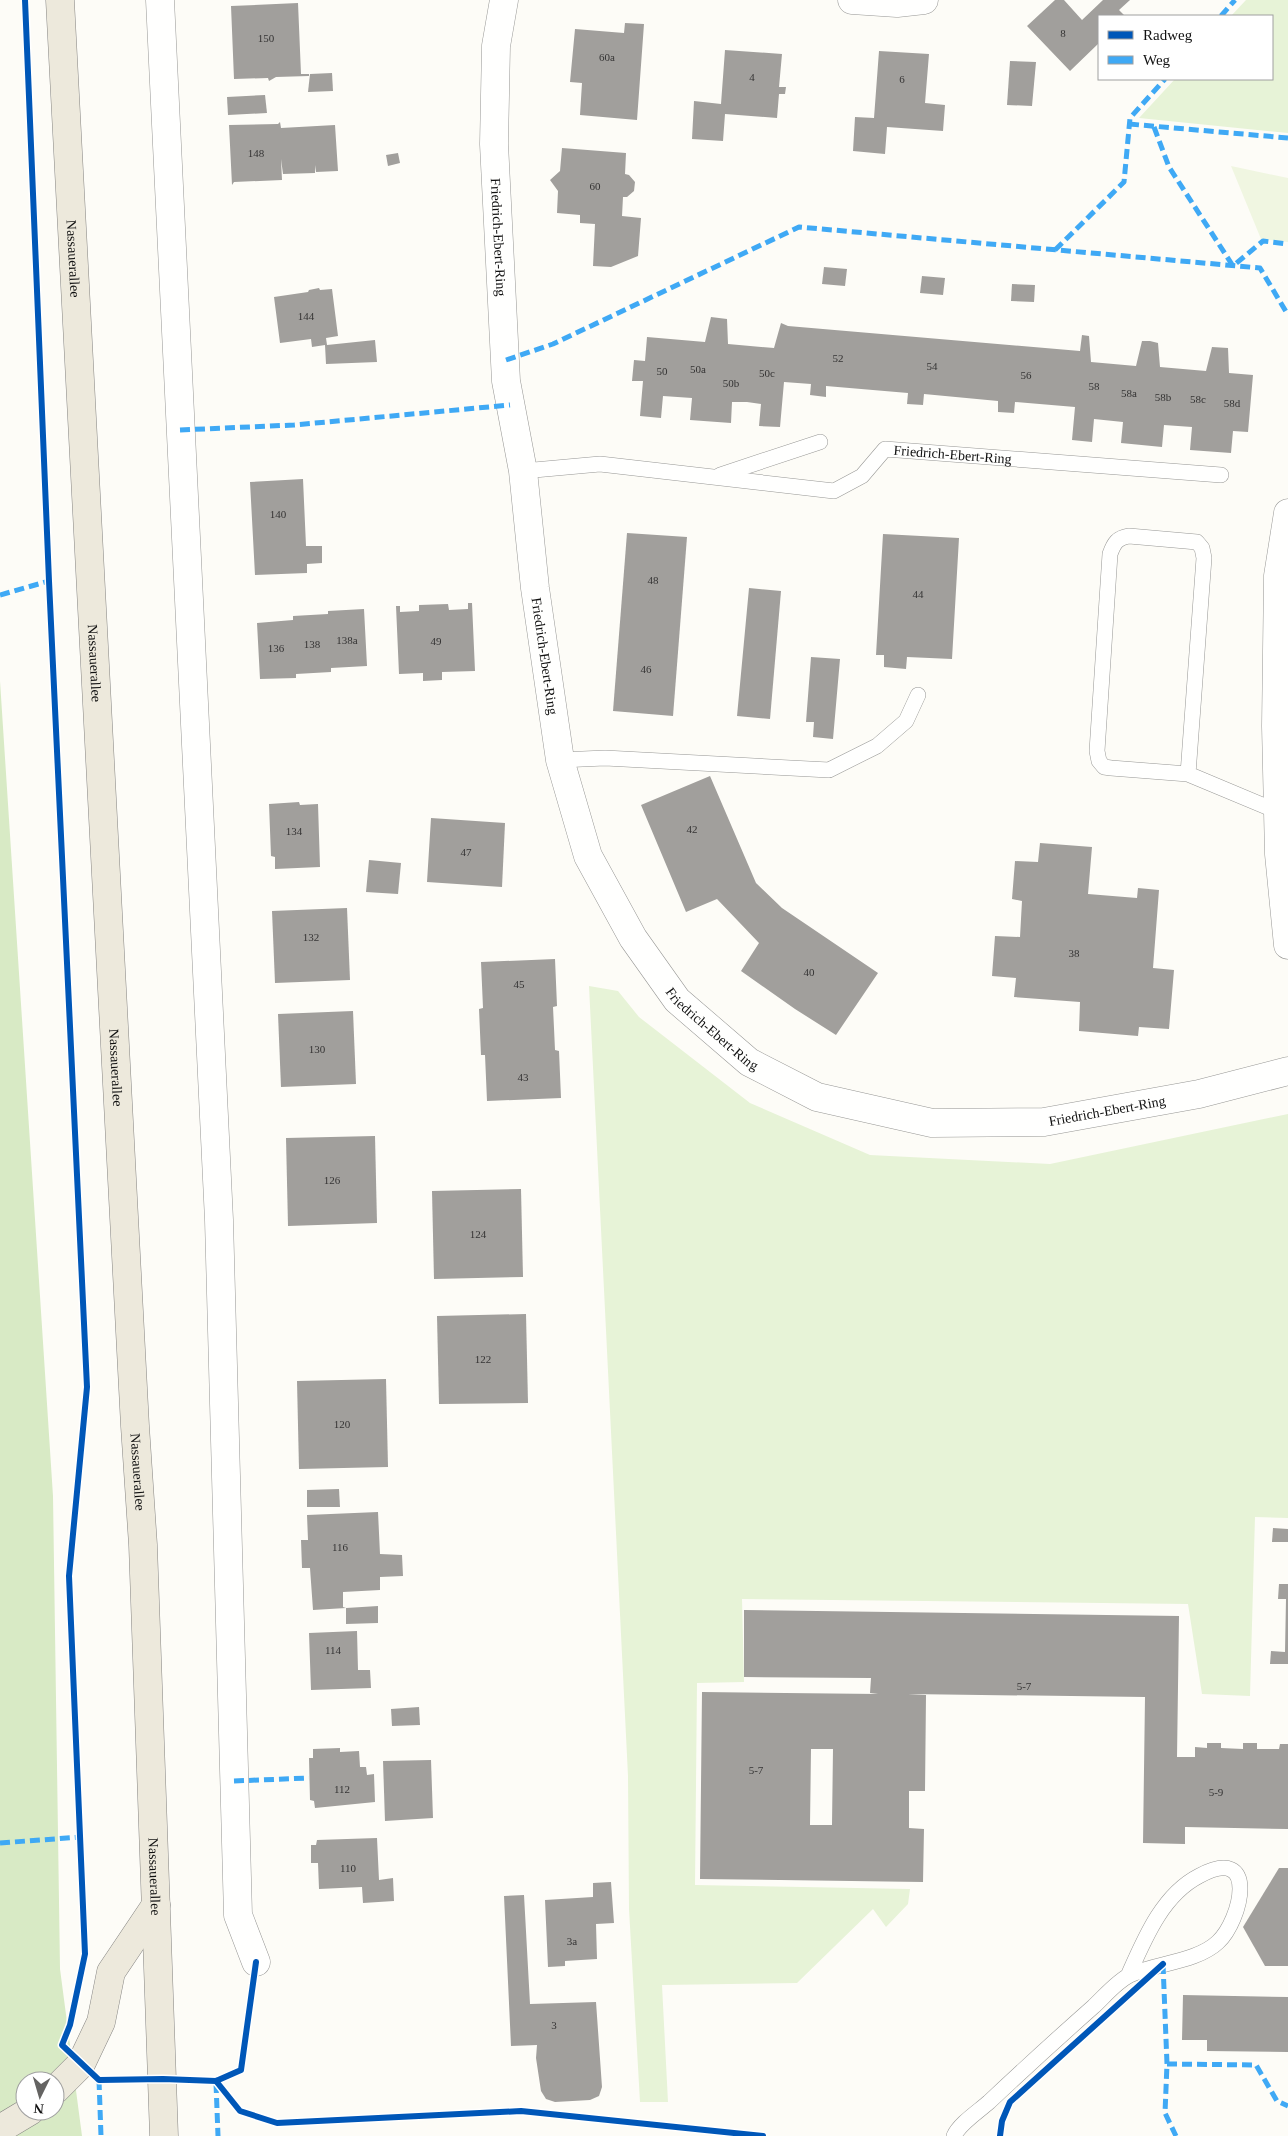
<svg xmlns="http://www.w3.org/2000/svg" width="1288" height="2136" font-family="'Times New Roman',serif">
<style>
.green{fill:#e7f3d7}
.forest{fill:#d8eac5;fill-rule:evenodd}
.pitch{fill:#f0f6e1}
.building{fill:#a19f9c;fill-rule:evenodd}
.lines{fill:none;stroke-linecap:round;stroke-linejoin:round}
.lane-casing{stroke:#979795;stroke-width:16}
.street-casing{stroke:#979795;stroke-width:29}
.primary-casing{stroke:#858482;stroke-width:29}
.lane{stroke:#fffffe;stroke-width:15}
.street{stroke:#fffffe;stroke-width:28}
.primary{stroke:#ede9dc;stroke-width:28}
.quiet{stroke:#3fa9f5;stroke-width:5;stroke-dasharray:10 5;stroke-linecap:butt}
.cycleway-casing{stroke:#fff;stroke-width:9}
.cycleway{stroke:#0057b8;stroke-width:6}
.labels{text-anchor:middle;stroke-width:5;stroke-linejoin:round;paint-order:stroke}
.number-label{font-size:11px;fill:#353434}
.street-label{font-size:14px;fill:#111;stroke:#fff}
</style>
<rect width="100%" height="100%" fill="#fdfcf7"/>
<!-- green -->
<g class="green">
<path d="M1246 0H1288V133L1139 118 1175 79H1272V16H1231Z"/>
<path d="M589 986 618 991 639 1017 750 1103 870 1155 1050 1164 1288 1114V1518L1255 1517 1250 1696 1202 1694 1188 1604 742 1599 744 1682 697 1683 695 1885 910 1889 908 1904 886 1927 873 1909 797 1983 662 1985 668 2102H640L629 1909 628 1776Z"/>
</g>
<!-- forest -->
<path class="forest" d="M0 681 53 1496 60 1969 82 2136H0ZM25 2081H55V2111H25Z"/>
<!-- pitch -->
<path class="pitch" d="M1231 166 1288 178V242L1261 239Z"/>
<!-- building -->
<g class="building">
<path d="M1055 0H1064L1082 20 1103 0H1130L1119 10 1125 16H1099V43L1070 71 1027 26Z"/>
<path d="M298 3 301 74H309V76L276 77 269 81 268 78 234 79 231 6Z"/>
<path d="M625 23 644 24 637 120 580 115 582 83 570 82 575 29 624 33Z"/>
<path d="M725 50 782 54 779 87H786L785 94H779L777 118 725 114 723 141 692 139 694 101 721 104Z"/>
<path d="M879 51 929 54 925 103 945 105 943 131 887 127 885 154 853 151 855 117 874 118Z"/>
<path d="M1010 61 1036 62 1032 106 1007 105Z"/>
<path d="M332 73 333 91 308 92 310 74Z"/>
<path d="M265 95 267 113 228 115 227 97Z"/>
<path d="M280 122 281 128 335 125 338 171 316 172 315 165V173L283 174 281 159 282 180 234 182 232 185 229 125 278 124Z"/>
<path d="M562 148 626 153 625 174 629 175 635 182 634 191 627 197H623L622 216 641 218 638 256 611 267 593 266 595 224 580 223V215L557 213 558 191 550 180 560 171Z"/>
<path d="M398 153 400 163 388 166 386 155Z"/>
<path d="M824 267 847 269 845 286 822 284Z"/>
<path d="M922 276 945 278 943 295 920 293Z"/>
<path d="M1012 284 1035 285 1034 302 1011 301Z"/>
<path d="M319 288 320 290 332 289 338 336 326 338 327 345 375 340 377 362 326 364 325 345 312 347 311 339 280 343 274 297 308 292 309 290Z"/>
<path d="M711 317 727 319 728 344 774 348 781 323 788 326 1080 351 1082 335 1089 336 1091 362 1136 366 1142 341H1150L1158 343 1160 367 1206 371 1212 347 1228 348 1229 373 1253 375 1248 432 1233 431 1231 453 1190 450 1192 427 1164 425 1162 447 1121 443 1123 422 1094 419 1092 442 1072 440 1075 407 1015 402 1014 413 998 412V401L924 394 923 405 907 404 908 393 826 386V397L810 395 811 384 784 382 780 427 759 426 761 404 747 402H732L731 423 690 420 692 398 663 396 661 418 640 416 643 381H632L634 360 645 361 647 337 705 342Z"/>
<path d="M303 479 306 546H322V563L307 564V573L255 575 250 482Z"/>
<path d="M627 533 687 537 673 716 613 711Z"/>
<path d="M883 534 959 538 952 659 907 657 906 669 884 667V655H876Z"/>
<path d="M749 588 781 591 770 719 737 716Z"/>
<path d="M468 603H472L475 671 442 672V680L423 681V673L399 674 396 606H400V612L419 611V605L448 604 449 610 468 609Z"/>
<path d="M364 609 367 666 331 668V672L296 674V678L260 679 257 623 293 620V616L328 614V611Z"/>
<path d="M811 657 840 659 833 739 813 737 814 722H806Z"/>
<path d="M710 776 756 883 782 908 878 973 836 1035 795 1009 741 971 759 943 717 899 686 912 641 805Z"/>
<path d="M299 802 300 805 318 804 320 867 275 869V857L271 856 269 804Z"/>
<path d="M431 818 505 823 502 887 427 882Z"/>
<path d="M1040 843 1092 847 1088 894 1137 898 1138 888 1159 890 1153 968 1174 970 1169 1029 1139 1027 1138 1036 1079 1031 1080 1002 1014 997 1016 978 992 976 995 936 1020 937 1022 901 1012 899 1015 861 1038 862Z"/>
<path d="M369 860 401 863 398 894 366 892Z"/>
<path d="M347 908 350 980 275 983 272 911Z"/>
<path d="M555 959 557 1006 553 1007 554 1028 555 1050 559 1051 561 1098 487 1101 485 1055H481L479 1009 483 1008 481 962Z"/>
<path d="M353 1011 356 1084 281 1087 278 1014Z"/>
<path d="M375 1136 377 1223 288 1226 286 1138Z"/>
<path d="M521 1189 523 1277 434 1279 432 1191Z"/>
<path d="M526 1314 528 1403 439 1404 437 1316Z"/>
<path d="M386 1379 388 1467 299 1469 297 1381Z"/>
<path d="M339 1489 340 1507H307V1490Z"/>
<path d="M378 1512 380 1554 402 1555 403 1576 380 1577V1590L343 1592V1607L346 1608 378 1606V1623L346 1624V1608L313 1610 310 1568H302L301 1540H308L307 1515Z"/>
<path d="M1273 1528 1288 1529V1542H1272Z"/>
<path d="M1279 1584H1288V1664H1270L1271 1651 1285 1652 1286 1599H1278Z"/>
<path d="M744 1610 1179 1616 1177 1757H1195V1747L1207 1748V1743H1221V1748L1243 1749V1743H1257V1749H1279L1280 1744H1288V1829L1185 1827V1844L1143 1843 1145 1697 908 1694 926 1695 925 1791H909V1828L924 1829 923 1882 700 1879 702 1692 878 1694 870 1693 871 1678 744 1677ZM811 1749H833L832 1825H810Z"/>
<path d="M357 1631 358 1670H370L371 1688 311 1690 309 1633Z"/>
<path d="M419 1707 420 1725 392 1726 391 1709Z"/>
<path d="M340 1748V1752L359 1751 360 1767H366L367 1775 374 1774 375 1802 315 1808 314 1801 310 1800 309 1758H313V1749Z"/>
<path d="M431 1760 433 1818 385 1821 383 1761Z"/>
<path d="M377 1838 379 1880 393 1878 394 1901 363 1903 362 1887 319 1889 318 1863H311V1845H316L317 1840Z"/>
<path d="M1279 1868H1288V1966H1265L1243 1927Z"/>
<path d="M611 1882 614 1923 596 1924 597 1959 565 1961V1966L548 1967 545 1900 593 1897V1883Z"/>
<path d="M524 1895 530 2004 596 2002 602 2087 599 2096 590 2100 555 2102 546 2099 541 2091 536 2058 537 2045 511 2046 504 1896Z"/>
<path d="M1183 1995 1288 1997V2052L1207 2051V2040H1182Z"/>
</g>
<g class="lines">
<defs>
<g id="lane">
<path id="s1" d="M523 471 600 464 834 491 862 476 885 449 1221 475"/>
<path d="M720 475 820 442"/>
<path d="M560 760 605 758 829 770 877 746 906 721 918 695"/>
<path d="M1188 774 1204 558 1202 548 1197 542 1129 536C1117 538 1114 543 1110 554L1097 751 1099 761 1104 767 1111 768 1188 774 1279 812"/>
<path d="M954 2136C959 2124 979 2111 989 2102 1023 2070 1058 2038 1093 2007 1104 1997 1117 1981 1130 1975 1156 1963 1197 1962 1218 1942 1241 1921 1260 1843 1199 1876 1162 1895 1144 1940 1128 1976"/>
</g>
<g id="street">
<path d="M160 0 219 1220 238 1915 256 1962"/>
<path id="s2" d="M504 0 496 46 494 144 506 381 523 471 535 588 560 760 588 856 633 938 677 1000 749 1062 817 1097 932 1123 1044 1122 1199 1094 1288 1071"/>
<path d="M852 0 897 3 924 0"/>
<path d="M1288 513 1278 576 1276 726 1279 854 1288 945"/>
</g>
<g id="primary">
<path id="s3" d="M60 0 135 1426 143 1545 164 2136"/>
<path d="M55 2090 81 2064 101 2022 111 1972 156 1905"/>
<path d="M0 2129 30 2111"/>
</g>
</defs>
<!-- lane casing -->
<use href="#lane" class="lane-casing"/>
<!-- street casing -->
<use href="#street" class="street-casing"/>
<!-- primary casing -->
<use href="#primary" class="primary-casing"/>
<!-- lane -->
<use href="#lane" class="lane"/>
<!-- street -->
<use href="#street" class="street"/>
<!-- primary -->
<use href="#primary" class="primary"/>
<!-- quiet -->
<g class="quiet">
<path d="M1221 16 1235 0"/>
<path d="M1129 124 1288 138"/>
<path d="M1154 127 1169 167 1233 266 1263 241 1288 244"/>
<path d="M1055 250 1124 182 1130 118 1165 79"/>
<path d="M506 360 553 344 799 227 1260 268 1288 315"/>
<path d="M180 430 294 425 510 405"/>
<path d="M0 595 49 581"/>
<path d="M234 1781 309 1778"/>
<path d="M0 1843 80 1837"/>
<path d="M1163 1964 1167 2064 1165 2113 1176 2136"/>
<path d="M1167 2064 1256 2065 1277 2101 1288 2106"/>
<path d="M99 2080 101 2136"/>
<path d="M216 2083 218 2136"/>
</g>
<defs>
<g id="cycleway">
<path d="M25 0 49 581 87 1387 69 1576 85 1954 70 2025 62 2045 99 2080 163 2079 216 2081 241 2070 256 1962"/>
<path d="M216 2081 240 2111 277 2123 521 2111 763 2136"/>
<path d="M1000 2136 1002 2121 1010 2102 1163 1964"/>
</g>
</defs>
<!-- cycleway casing -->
<use href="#cycleway" class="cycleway-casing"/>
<!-- cycleway -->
<use href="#cycleway" class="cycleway"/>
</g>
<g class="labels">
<!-- number labels -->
<g class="number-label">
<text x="1063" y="37">8</text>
<text x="266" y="42">150</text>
<text x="607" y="61">60a</text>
<text x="752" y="81">4</text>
<text x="902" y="83">6</text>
<text x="256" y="157">148</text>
<text x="595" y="190">60</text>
<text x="306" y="320">144</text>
<text x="838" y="362">52</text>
<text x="932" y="370">54</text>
<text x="698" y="373">50a</text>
<text x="662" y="375">50</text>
<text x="767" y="377">50c</text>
<text x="1026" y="379">56</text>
<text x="731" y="387">50b</text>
<text x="1094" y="390">58</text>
<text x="1129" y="397">58a</text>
<text x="1163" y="401">58b</text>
<text x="1198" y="403">58c</text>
<text x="1232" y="407">58d</text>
<text x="278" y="518">140</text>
<text x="653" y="584">48</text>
<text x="918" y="598">44</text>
<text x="347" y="644">138a</text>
<text x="436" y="645">49</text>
<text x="312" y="648">138</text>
<text x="276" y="652">136</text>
<text x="646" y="673">46</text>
<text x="692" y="833">42</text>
<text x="294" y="835">134</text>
<text x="466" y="856">47</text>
<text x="311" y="941">132</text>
<text x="1074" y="957">38</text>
<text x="809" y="976">40</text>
<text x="519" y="988">45</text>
<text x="317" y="1053">130</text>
<text x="523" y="1081">43</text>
<text x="332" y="1184">126</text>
<text x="478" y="1238">124</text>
<text x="483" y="1363">122</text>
<text x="342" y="1428">120</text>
<text x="340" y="1551">116</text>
<text x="333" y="1654">114</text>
<text x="1024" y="1690">5-7</text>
<text x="756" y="1774">5-7</text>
<text x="342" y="1793">112</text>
<text x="1216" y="1796">5-9</text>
<text x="348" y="1872">110</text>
<text x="572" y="1945">3a</text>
<text x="554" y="2029">3</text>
</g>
<!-- street labels -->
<g class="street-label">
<text dy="5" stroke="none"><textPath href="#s2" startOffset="238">Friedrich-Ebert-Ring</textPath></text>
<text dy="5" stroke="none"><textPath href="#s3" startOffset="259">Nassauerallee</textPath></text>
<text dy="5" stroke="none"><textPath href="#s1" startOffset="448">Friedrich-Ebert-Ring</textPath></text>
<text dy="5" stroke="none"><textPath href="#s2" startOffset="660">Friedrich-Ebert-Ring</textPath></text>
<text dy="5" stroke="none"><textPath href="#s3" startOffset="664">Nassauerallee</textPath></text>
<text dy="5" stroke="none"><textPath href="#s2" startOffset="1080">Friedrich-Ebert-Ring</textPath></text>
<text dy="5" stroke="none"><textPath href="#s3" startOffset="1069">Nassauerallee</textPath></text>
<text dy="5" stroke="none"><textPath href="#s2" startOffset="1500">Friedrich-Ebert-Ring</textPath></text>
<text dy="5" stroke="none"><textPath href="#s3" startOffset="1474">Nassauerallee</textPath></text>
<text dy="5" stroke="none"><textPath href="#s3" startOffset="1879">Nassauerallee</textPath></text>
</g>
</g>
<!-- legend -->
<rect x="1098" y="15" width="175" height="65" fill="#ffffff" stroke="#a0a0a0"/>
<rect x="1108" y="31" width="25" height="8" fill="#0057b8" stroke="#a0a0a0"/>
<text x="1143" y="40" font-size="15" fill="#111111">Radweg</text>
<rect x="1108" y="56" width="25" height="8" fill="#3fa9f5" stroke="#a0a0a0"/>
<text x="1143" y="65" font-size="15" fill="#111111">Weg</text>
<!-- north arrow -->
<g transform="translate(40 2096) rotate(185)"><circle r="24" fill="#ffffff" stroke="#a0a0a0"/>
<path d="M0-4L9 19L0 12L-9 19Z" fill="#646362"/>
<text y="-8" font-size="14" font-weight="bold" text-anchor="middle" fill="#111111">N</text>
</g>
</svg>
